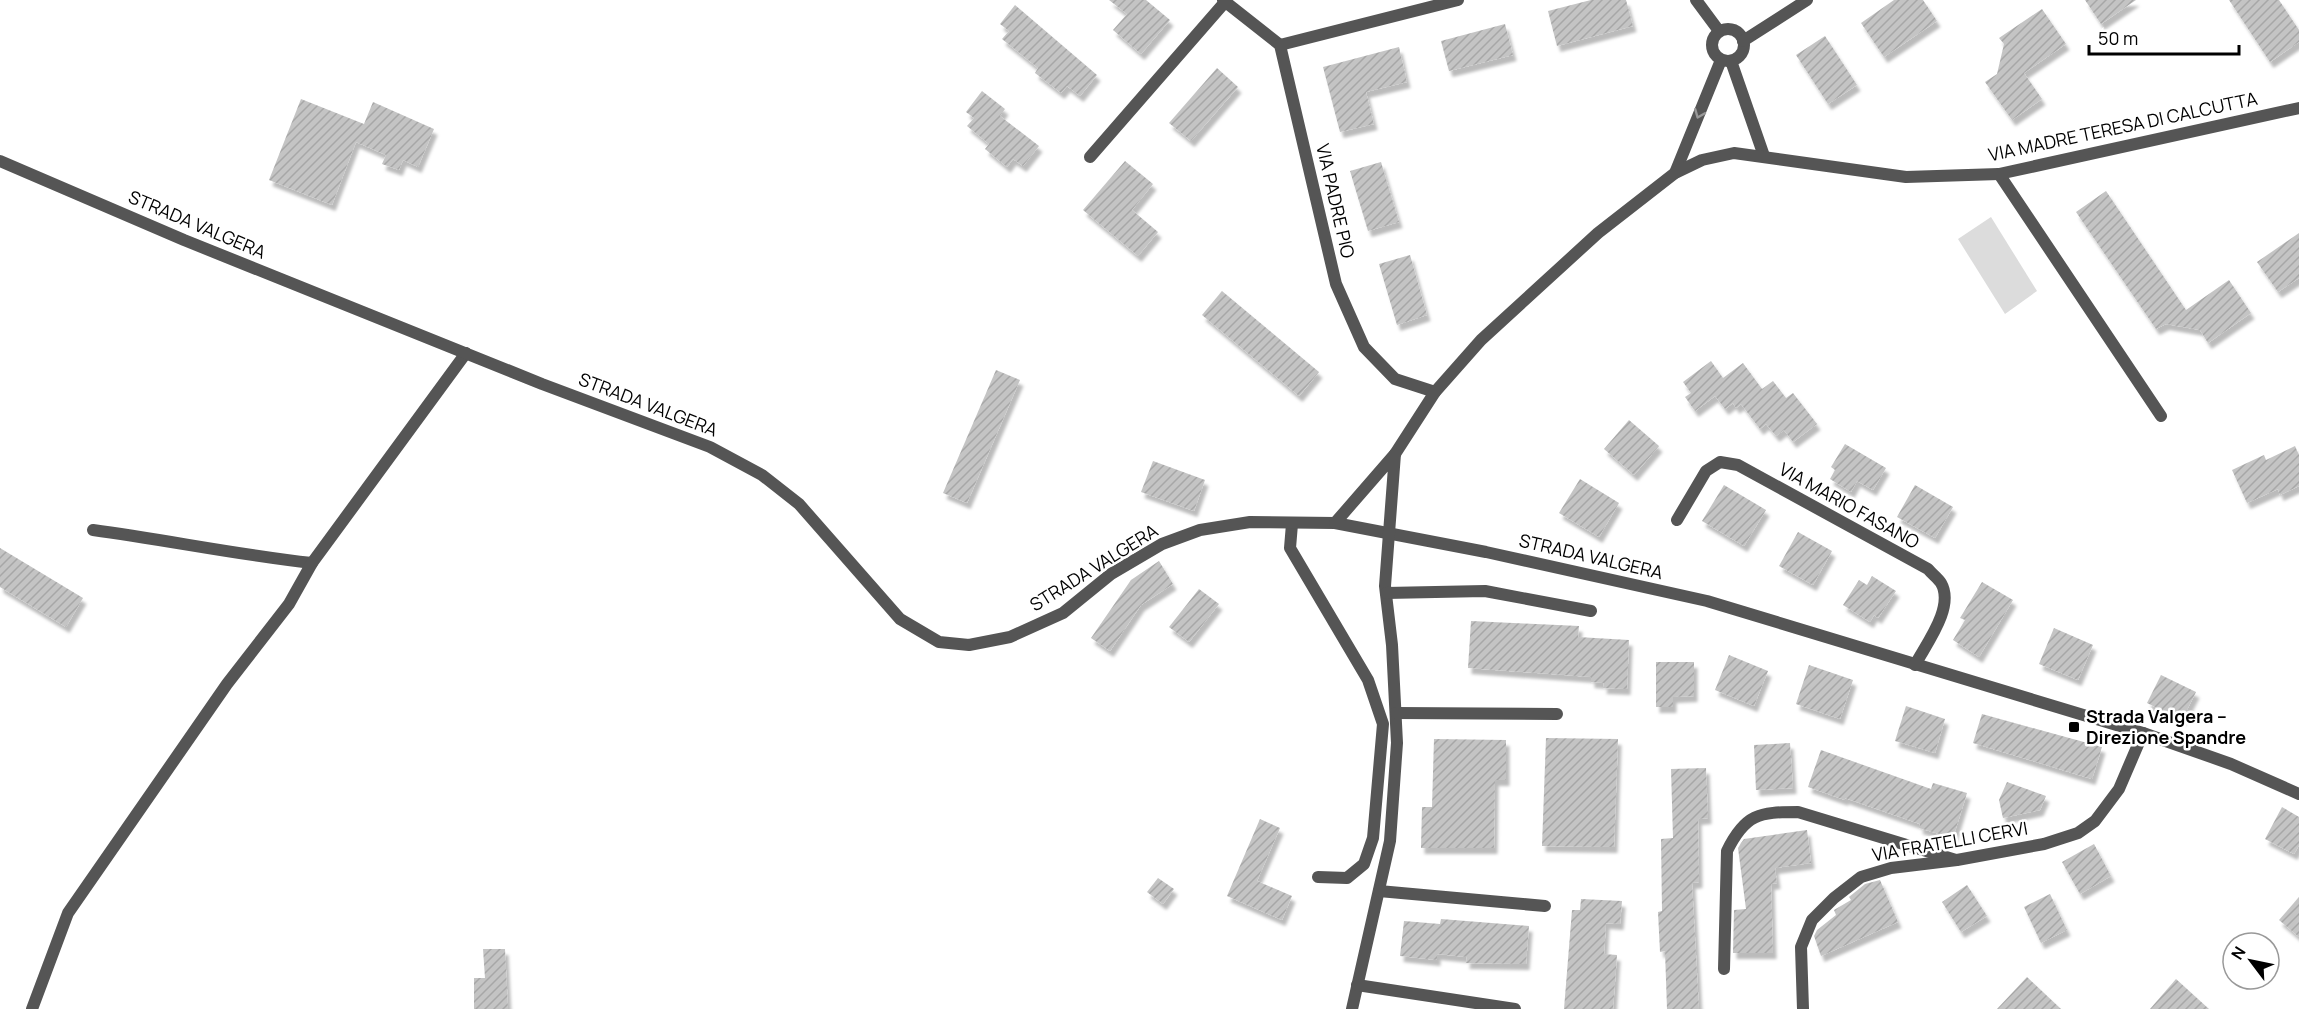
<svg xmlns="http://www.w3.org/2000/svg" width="2299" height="1009" font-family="Manrope,sans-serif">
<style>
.pitch{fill:#dcdcdc}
.building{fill:url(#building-hatch);filter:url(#shadow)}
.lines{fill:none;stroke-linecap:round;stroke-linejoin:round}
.service{stroke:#555;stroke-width:12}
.minor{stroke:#555;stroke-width:12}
.oneway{stroke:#999}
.poi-dot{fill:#000;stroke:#fff;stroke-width:2}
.labels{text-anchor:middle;stroke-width:5;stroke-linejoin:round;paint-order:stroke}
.street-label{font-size:18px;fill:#000;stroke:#fff}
.poi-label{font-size:18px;font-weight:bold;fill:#000;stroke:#fff;text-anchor:start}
</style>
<defs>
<pattern id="building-hatch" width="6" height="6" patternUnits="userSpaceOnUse" patternTransform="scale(1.5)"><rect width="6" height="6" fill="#c4c4c4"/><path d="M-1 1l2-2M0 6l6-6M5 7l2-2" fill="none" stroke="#a7a7a7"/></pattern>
<filter id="shadow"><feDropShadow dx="3.5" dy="6" stdDeviation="1.5" flood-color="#0004"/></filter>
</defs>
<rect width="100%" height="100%" fill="#fff"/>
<!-- pitch -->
<path class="pitch" d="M1991 217 2037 291 2005 314 1958 239Z"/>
<!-- building -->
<g class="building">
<path d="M1109 0H1146L1170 20 1141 54 1113 30 1127 14Z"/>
<path d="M1591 0H1626L1633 26 1557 46 1548 11Z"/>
<path d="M1894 0H1923L1937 21 1884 57 1861 23Z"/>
<path d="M2085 0H2136L2101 24Z"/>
<path d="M2229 0H2279L2299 30V42L2270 62Z"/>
<path d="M1015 5 1097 75 1080 96 1067 86 1061 93 1035 73 1038 68 1002 39 1009 31 1000 24Z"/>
<path d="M2042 9 2066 44 2024 73 2042 99 2012 120 1985 82 1997 74 2004 44 1999 38Z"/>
<path d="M1505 24 1513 55 1449 71 1441 41Z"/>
<path d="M1825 36 1857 85 1828 104 1796 55Z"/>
<path d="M1399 47 1407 82 1366 92 1374 124 1340 132 1323 67Z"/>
<path d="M1217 68 1238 87 1191 141 1169 123Z"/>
<path d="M982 91 1005 109 1000 116 1039 146 1023 166 1013 159 1007 167 985 149 989 144 967 126 974 118 966 112Z"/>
<path d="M301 99 364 124 373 102 434 129 418 167 403 160 399 170 382 164 386 155 356 142 332 205 269 180Z"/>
<path d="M1125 161 1153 184 1132 210 1158 232 1138 256 1083 210Z"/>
<path d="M1381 162 1399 222 1368 231 1350 171Z"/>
<path d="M2106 191 2186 310 2229 280 2251 313 2208 343 2200 330 2166 324 2156 329 2076 212Z"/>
<path d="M2299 233V278L2278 292 2257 262Z"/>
<path d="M1410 255 1427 315 1397 325 1379 264Z"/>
<path d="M1222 291 1319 372 1299 396 1202 315Z"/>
<path d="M1711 361 1723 378 1743 363 1762 389 1773 381 1786 398 1793 393 1817 424 1793 442 1784 430 1776 436 1766 424 1760 429 1741 404 1736 408 1733 403 1725 409 1715 396 1695 411 1685 397 1691 393 1683 382Z"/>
<path d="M996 370 1020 380 967 503 943 493Z"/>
<path d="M1629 420 1659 446 1634 475 1604 449Z"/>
<path d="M1845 444 1886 468 1873 490 1857 481 1851 492 1830 479 1835 470 1831 467Z"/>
<path d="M2295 446 2299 455V486L2280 495 2278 489 2247 503 2232 470 2264 455 2266 460Z"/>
<path d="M1153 461 1205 480 1194 511 1141 492Z"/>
<path d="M1580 479 1619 503 1599 537 1559 513Z"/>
<path d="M1724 485 1766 510 1744 546 1702 521Z"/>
<path d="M1915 485 1953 507 1935 538 1897 517Z"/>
<path d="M1798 532 1832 551 1813 585 1779 566Z"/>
<path d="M0 548 83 598 66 627 0 587Z"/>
<path d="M1159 561 1173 584 1141 605 1110 651 1091 638 1131 580Z"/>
<path d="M1872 576 1896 591 1878 618 1874 615 1870 622 1843 605 1859 580 1867 585Z"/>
<path d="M1982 582 2013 600 1979 657 1953 640 1965 620 1960 618Z"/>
<path d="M1199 589 1219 604 1189 642 1169 627Z"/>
<path d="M1471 621 1579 626 1578 637 1629 640 1627 689 1603 688 1604 683 1591 682V677L1468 668Z"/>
<path d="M2054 628 2093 645 2078 680 2039 664Z"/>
<path d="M1729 655 1768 671 1754 706 1715 690Z"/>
<path d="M1656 662H1694V696L1673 697V707H1656Z"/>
<path d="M1809 665 1853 680 1840 719 1796 704Z"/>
<path d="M2161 675 2196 692 2182 720 2147 703Z"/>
<path d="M1906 706 1945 719 1935 753 1895 741Z"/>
<path d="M1982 714 2102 747 2092 779 1973 743Z"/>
<path d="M1546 738 1618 739 1614 847 1542 846Z"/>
<path d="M1434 739 1506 740V780H1495L1494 848H1421L1422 807H1432Z"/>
<path d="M1790 743 1793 788 1756 790 1754 745Z"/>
<path d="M1821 750 1931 789 1933 783 1967 793 1953 838 1919 828 1920 824 1845 798V800L1808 787Z"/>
<path d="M1706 768 1708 818 1698 819 1699 882 1692 883 1699 1009H1667L1665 951 1660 952 1658 912 1662 911 1661 839 1673 838 1671 769Z"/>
<path d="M2007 782 2046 796 2040 810 2003 818 1999 800Z"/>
<path d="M2282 807 2299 817V845L2294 854 2265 839Z"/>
<path d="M1260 819 1280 828 1257 881 1292 896 1282 920 1227 896Z"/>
<path d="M1807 830 1811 863 1775 868 1777 883 1771 884 1773 953H1733L1734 910 1746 909 1738 848 1741 843 1744 839Z"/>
<path d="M2094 844 2111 876 2080 894 2062 862Z"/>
<path d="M1158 878 1174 889 1163 904 1147 892Z"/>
<path d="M1880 880 1898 922 1821 956 1814 936 1817 930 1836 915 1834 910 1851 900 1849 897 1865 884Z"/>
<path d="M1967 885 1987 916 1961 932 1942 902Z"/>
<path d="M2050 894 2067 930 2041 943 2024 907Z"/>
<path d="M2299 897V937L2279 920Z"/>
<path d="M1581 899 1622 901 1620 924 1606 923 1604 954 1617 955 1613 1009H1564L1572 910H1580Z"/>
<path d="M1441 919 1529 926 1526 964 1466 963 1467 957 1437 954V960L1400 956 1404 921 1440 924Z"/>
<path d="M483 949H505L508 1009H474V978H485Z"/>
<path d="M2027 977 2061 1009H1997Z"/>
<path d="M2176 979 2209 1009H2150Z"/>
</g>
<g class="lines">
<!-- service -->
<g class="service">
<path d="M1292 524 1290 548 1368 680 1383 724 1373 838 1364 864 1347 878 1318 877"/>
<path d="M93 530C167 540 239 555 312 563"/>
<path d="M1724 969 1727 851C1745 814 1759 812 1798 812L1956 860"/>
<path d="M32 1009 68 913 227 684 289 604 312 563 466 353"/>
</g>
<!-- minor -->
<g class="minor">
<path d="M1223 0 1280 45 1336 284 1364 347 1395 379 1435 392"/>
<path d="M1696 0 1719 31"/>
<circle cx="1728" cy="45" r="16"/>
<path d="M1743 41 1807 0"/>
<path d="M1280 45 1458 0"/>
<path d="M1731 61 1764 156"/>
<path d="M1090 157 1225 2"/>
<path d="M0 161 184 240 542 384 710 447 762 475 799 504 900 619 939 642 969 645 1010 637 1063 613 1111 574 1162 544 1200 530 1250 522 1335 523 1486 552 1707 601 2143 733 2231 764 2299 794"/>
<path d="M1675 173 1721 60"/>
<path d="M1999 174 2161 416"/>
<path d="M1395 454 1435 392 1481 340 1598 233 1675 173 1702 160 1734 153 1906 177 1999 174 2299 108"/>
<path d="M1677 520 1706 471 1720 462 1738 465 1928 569C1932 574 1938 578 1941 583 1955 607 1926 644 1915 665"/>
<path d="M1335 523 1395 454 1385 586 1392 645 1397 743 1390 841 1352 1009"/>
<path d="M1386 593 1485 591 1591 611"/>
<path d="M1396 713 1557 714"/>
<path d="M1379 891 1545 906"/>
<path d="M1357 985 1515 1009"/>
<path d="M1803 1009 1801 947 1812 920 1834 898 1861 877 1891 868 1957 860 2044 844 2078 833 2095 821 2119 789 2143 733"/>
</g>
</g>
<!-- one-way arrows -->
<defs><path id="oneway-chevron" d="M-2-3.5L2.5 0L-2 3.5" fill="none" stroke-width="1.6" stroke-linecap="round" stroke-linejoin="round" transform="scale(1.5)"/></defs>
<use class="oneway" href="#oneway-chevron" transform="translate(1699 114) rotate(112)"/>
<!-- markers -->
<rect class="poi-dot" x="2068" y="721" width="12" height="12" rx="3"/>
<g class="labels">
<!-- street labels -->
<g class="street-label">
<text transform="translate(2123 127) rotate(-12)" y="6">VIA MADRE TERESA DI CALCUTTA</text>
<text transform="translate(1335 201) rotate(77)" y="6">VIA PADRE PIO</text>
<text transform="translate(197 225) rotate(23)" y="6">STRADA VALGERA</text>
<text transform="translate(648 405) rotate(21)" y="6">STRADA VALGERA</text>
<text transform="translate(1849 506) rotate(29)" y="6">VIA MARIO FASANO</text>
<text transform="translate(1591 557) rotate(13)" y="6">STRADA VALGERA</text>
<text transform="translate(1094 568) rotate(-32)" y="6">STRADA VALGERA</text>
<text transform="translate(1950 842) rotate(-10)" y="6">VIA FRATELLI CERVI</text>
</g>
<!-- poi labels -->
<g class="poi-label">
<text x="2086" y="723">Strada Valgera –<tspan x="2086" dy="21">Direzione Spandre</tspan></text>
</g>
</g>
<!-- north arrow -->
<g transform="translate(2251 961) rotate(302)"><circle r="28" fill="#ffffff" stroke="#999999" stroke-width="1.5"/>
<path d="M0-4.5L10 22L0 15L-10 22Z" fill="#000000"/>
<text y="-9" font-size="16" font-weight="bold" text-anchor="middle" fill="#000000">N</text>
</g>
<!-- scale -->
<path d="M2089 45v9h150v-9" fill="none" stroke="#000000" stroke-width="3"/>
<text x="2098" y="45" font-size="18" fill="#000000" stroke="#ffffff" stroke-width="4.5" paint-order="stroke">50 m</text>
</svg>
